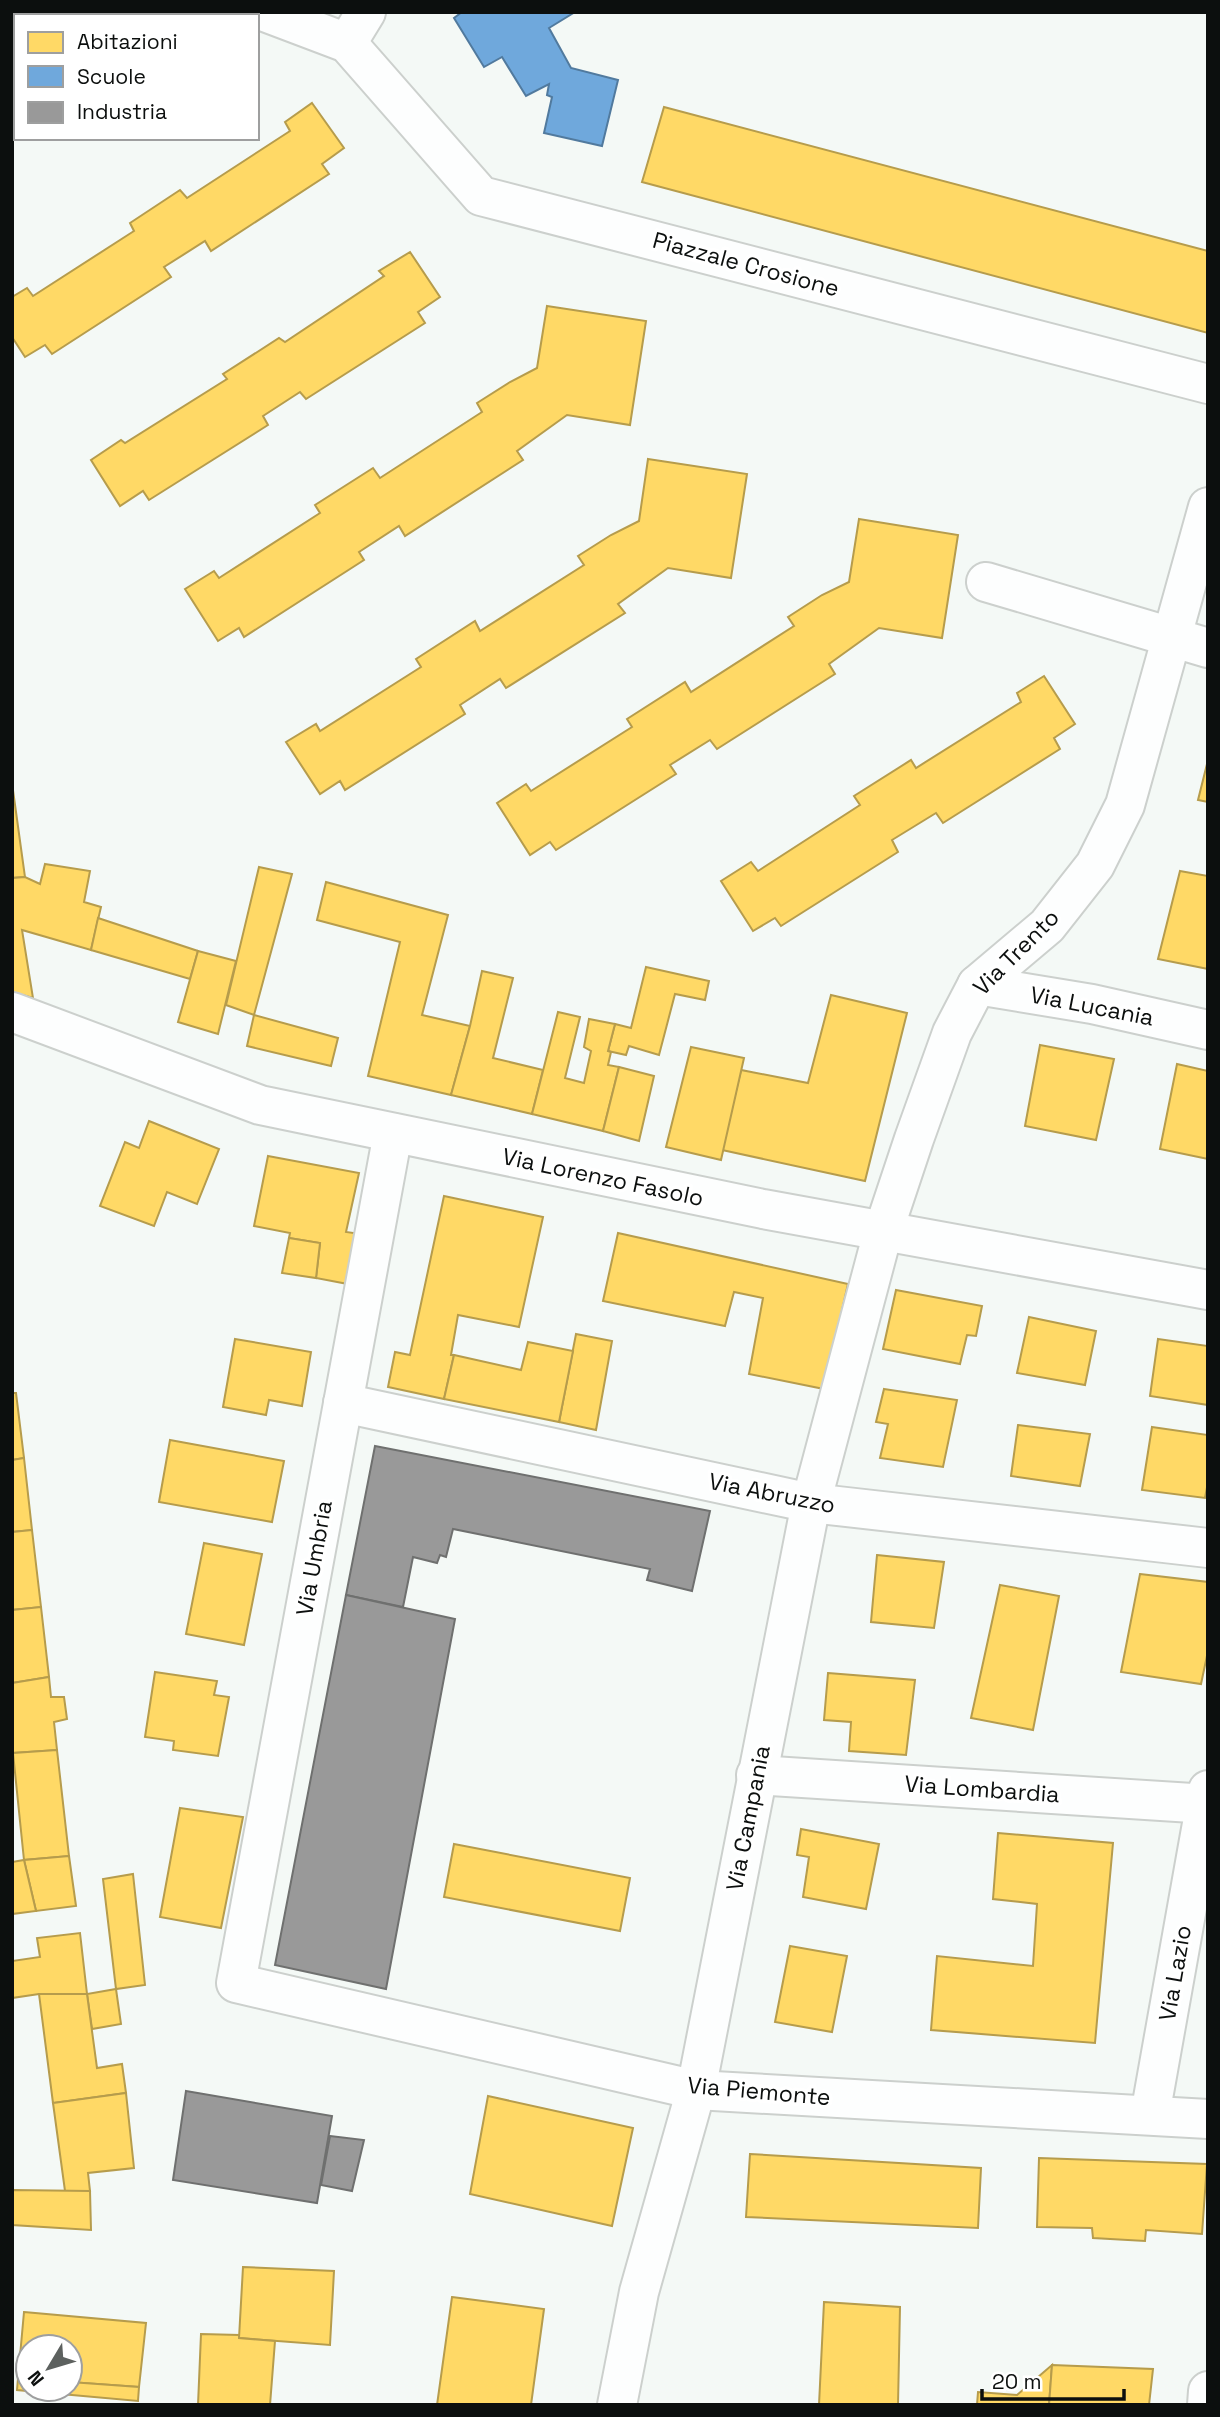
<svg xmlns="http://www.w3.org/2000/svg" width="1220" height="2417" font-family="'Space Grotesk',sans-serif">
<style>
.homes{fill:#ffd966;stroke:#b69c4c;stroke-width:2}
.schools{fill:#6fa8dc;stroke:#517a9e;stroke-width:2}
.industry{fill:#999;stroke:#6f706f;stroke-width:2}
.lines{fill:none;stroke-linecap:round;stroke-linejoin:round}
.street-casing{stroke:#ccd0cd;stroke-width:42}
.street{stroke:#fdfefe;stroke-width:38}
.labels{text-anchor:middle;stroke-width:7;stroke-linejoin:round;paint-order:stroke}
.street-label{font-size:23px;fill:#0c0f0e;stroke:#fff}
</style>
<rect width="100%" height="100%" fill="#f4f9f6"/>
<!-- homes -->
<g class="homes">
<path d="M312 103 344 148 322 164 329 174 211 251 205 241 164 267 171 277 52 354 45 345 25 357 12 337V297L27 288 33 296 134 231 130 223 180 190 187 198 290 131 285 122Z"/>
<path d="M664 107 1208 251V333L642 182Z"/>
<path d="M410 252 440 297 418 312 425 323 306 399 300 392 263 416 268 425 149 500 143 491 120 506 91 460 121 440 125 443 227 379 223 374 279 338 285 342 384 276 379 271Z"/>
<path d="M547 306 646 321 630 425 567 415 517 451 523 460 405 536 399 526 359 552 364 560 244 637 239 628 218 641 185 589 214 571 219 578 320 513 315 505 373 468 380 478 482 412 477 403 510 382 537 368Z"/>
<path d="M648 459 747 474 731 578 668 568 618 604 625 613 506 688 500 679 460 705 465 714 345 790 340 781 320 794 286 742 316 724 320 731 421 667 416 659 475 621 480 631 584 565 578 556 611 535 639 521Z"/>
<path d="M859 519 958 535 942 638 879 628 829 664 835 674 717 749 710 740 670 765 676 774 556 850 550 842 530 855 497 803 526 784 531 791 632 727 627 719 685 682 691 692 794 626 788 617 822 595 849 582Z"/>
<path d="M1044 676 1075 724 1054 738 1060 749 943 823 936 813 892 840 898 852 781 926 775 918 753 931 721 881 751 862 758 871 860 805 854 796 911 760 916 768 1021 702 1017 693Z"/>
<path d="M1208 760V802L1198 800Z"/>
<path d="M12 783 25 877 12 878Z"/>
<path d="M45 864 90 871 84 902 101 907 91 950 22 930 33 998 12 992V878L25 877 40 884Z"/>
<path d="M259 867 292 874 254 1015 226 1005Z"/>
<path d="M1180 871 1208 876V969L1158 959Z"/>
<path d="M326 882 448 915 422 1015 470 1026 451 1095 368 1076 400 942 317 920Z"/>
<path d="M98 918 198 951 190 979 91 950Z"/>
<path d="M198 951 236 961 218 1034 178 1022Z"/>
<path d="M646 967 709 981 705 1000 675 994 659 1055 629 1046 626 1055 608 1051 615 1024 631 1028Z"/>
<path d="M482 971 513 978 493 1058 543 1070 532 1114 451 1095 470 1026Z"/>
<path d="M831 995 907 1013 865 1181 722 1150 741 1070 808 1083Z"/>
<path d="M558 1012 580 1017 565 1078 584 1083 591 1051 584 1047 589 1019 615 1024 608 1051 611 1052 608 1065 619 1067 603 1131 532 1114Z"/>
<path d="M254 1015 338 1038 331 1066 247 1046Z"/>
<path d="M1040 1045 1114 1059 1096 1140 1025 1126Z"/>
<path d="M691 1047 744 1058 721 1160 666 1147Z"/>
<path d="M1177 1064 1208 1071V1159L1160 1149Z"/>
<path d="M619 1067 654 1076 639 1141 603 1131Z"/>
<path d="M149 1121 219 1149 197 1204 167 1192 154 1226 100 1206 125 1142 139 1148Z"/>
<path d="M268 1156 359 1173 346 1232 361 1234 353 1285 316 1278 320 1243 289 1238 290 1233 254 1226Z"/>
<path d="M444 1196 543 1217 519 1327 458 1315 451 1355H454L444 1399 388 1387 395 1352 410 1355Z"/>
<path d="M618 1233 848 1284 824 1389 749 1374 763 1298 734 1292 725 1326 603 1301Z"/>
<path d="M289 1238 320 1243 316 1278 282 1273Z"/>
<path d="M896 1290 982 1306 976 1336 967 1335 960 1364 883 1349Z"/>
<path d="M1029 1317 1096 1331 1085 1385 1017 1373Z"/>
<path d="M576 1334 612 1341 596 1430 559 1422Z"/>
<path d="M235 1339 311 1352 302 1406 269 1400 266 1415 223 1407Z"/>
<path d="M1158 1339 1208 1346V1405L1150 1396Z"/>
<path d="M528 1342 573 1351 559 1422 444 1399 454 1355 521 1370Z"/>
<path d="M884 1389 957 1400 943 1467 880 1458 888 1424 876 1422Z"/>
<path d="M12 1393H16L24 1458 12 1460Z"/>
<path d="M1018 1425 1090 1434 1080 1486 1011 1476Z"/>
<path d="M1152 1427 1208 1435V1482L1205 1498 1142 1490Z"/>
<path d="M170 1440 284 1461 272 1522 159 1502Z"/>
<path d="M24 1458 32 1530 12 1532V1460Z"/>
<path d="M32 1530 41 1607 12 1610V1532Z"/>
<path d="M204 1543 262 1554 244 1645 186 1634Z"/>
<path d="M877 1555 944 1562 934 1628 871 1622Z"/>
<path d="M1140 1574 1208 1582V1651L1201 1684 1121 1672Z"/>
<path d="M1000 1585 1059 1596 1033 1730 971 1718Z"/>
<path d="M41 1607 49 1677 12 1683V1610Z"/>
<path d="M155 1672 217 1681 214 1695 229 1697 218 1756 173 1750 174 1741 145 1737Z"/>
<path d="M828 1673 915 1680 906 1755 849 1751 851 1722 824 1720Z"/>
<path d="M49 1677 51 1697H64L67 1719 54 1722 57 1750 13 1753 12 1683Z"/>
<path d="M57 1750 69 1856 24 1860 13 1753Z"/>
<path d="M180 1808 243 1817 221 1928 160 1917Z"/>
<path d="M801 1829 879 1844 866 1909 803 1897 809 1857 797 1855Z"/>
<path d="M998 1833 1113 1843 1095 2043 931 2030 937 1956 1033 1966 1037 1904 993 1899Z"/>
<path d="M454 1844 630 1878 620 1931 444 1897Z"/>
<path d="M69 1856 76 1906 36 1911 24 1860Z"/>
<path d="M24 1860 36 1911 12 1914V1862Z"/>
<path d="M133 1874 145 1985 116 1989 103 1879Z"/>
<path d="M80 1933 87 1994H39L12 1998V1961L40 1957 37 1938Z"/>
<path d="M790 1946 847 1956 832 2032 775 2022Z"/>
<path d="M116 1989 121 2024 92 2029 87 1994Z"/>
<path d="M39 1994H87L97 2068 122 2064 126 2093 53 2103Z"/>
<path d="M126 2093 134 2168 88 2173 90 2191H65L53 2103Z"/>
<path d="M488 2096 633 2128 612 2226 470 2194Z"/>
<path d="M750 2154 981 2168 978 2228 746 2217Z"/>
<path d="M1039 2158 1207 2164 1202 2234 1146 2230 1145 2241 1093 2238 1092 2228 1037 2227Z"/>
<path d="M12 2190 90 2191 91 2230 12 2225Z"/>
<path d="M243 2267 334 2271 330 2345 239 2338Z"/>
<path d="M452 2297 544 2309 531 2405H437Z"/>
<path d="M824 2302 900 2307 898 2405H819Z"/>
<path d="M24 2312 146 2323 139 2387 70 2382V2347H28V2379L18 2378Z"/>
<path d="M201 2334 239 2335V2338L275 2341 270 2405H198Z"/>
<path d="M1052 2365 1049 2405H977L978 2392 1017 2395Z"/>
<path d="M1052 2365 1153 2369 1149 2405H1049Z"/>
<path d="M18 2378 28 2379V2389H70V2382L139 2387 138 2401 17 2390Z"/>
</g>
<!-- schools -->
<path class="schools" d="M462 12H575L549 28 571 68 618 80 602 146 544 133 552 97 547 95 549 84 526 96 502 57 484 67 454 18Z"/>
<!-- industry -->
<g class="industry">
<path d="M375 1446 710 1511 692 1591 647 1580 650 1569 453 1529 446 1557 440 1555 437 1563 413 1557 403 1607 346 1595Z"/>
<path d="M346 1595 455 1619 386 1989 275 1965Z"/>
<path d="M186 2091 332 2116 317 2203 173 2180Z"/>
<path d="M330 2136 364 2140 352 2191 321 2185Z"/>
</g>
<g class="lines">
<defs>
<g id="street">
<path d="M265 12 347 43 481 196 1208 384"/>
<path d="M347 43 366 12"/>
<path d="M986 582 1208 648"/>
<path d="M977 985 1092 1004 1208 1030"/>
<path d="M12 1012 260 1105 763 1209 1208 1290"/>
<path d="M393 1133 236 1983 696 2090 1208 2119"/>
<path d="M343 1403 811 1503 1208 1548"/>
<path d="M756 1775 1208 1804"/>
<path d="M1150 2115 1208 1790"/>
<path d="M617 2405 639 2292 696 2090 811 1503 883 1232 914 1139 952 1033 977 985 1047 926 1095 865 1125 805 1208 507"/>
<path d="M1207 2405 1208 2391"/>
</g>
</defs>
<!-- street casing -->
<use href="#street" class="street-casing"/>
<!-- street -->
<use href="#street" class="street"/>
</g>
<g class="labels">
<!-- street labels -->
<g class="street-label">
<text transform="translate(746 264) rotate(15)" y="8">Piazzale Crosione</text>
<text transform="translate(1016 952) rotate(-45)" y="8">Via Trento</text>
<text transform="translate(1092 1006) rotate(11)" y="8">Via Lucania</text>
<text transform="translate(603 1177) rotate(12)" y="8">Via Lorenzo Fasolo</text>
<text transform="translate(772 1493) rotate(11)" y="8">Via Abruzzo</text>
<text transform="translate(314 1558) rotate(-80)" y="8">Via Umbria</text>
<text transform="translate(982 1789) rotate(4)" y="8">Via Lombardia</text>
<text transform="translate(748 1818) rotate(-79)" y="8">Via Campania</text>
<text transform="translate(1175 1973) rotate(-80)" y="8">Via Lazio</text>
<text transform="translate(759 2091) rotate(5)" y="8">Via Piemonte</text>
</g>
</g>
<!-- border -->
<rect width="1220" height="2417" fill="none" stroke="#0c0f0e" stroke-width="28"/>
<!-- legend -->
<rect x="14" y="14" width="245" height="126" fill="#ffffff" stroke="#9e9f9f" stroke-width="2"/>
<rect x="28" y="32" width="35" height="21" fill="#ffd966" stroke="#9e9f9f" stroke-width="2"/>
<text x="77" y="49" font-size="21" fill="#0c0f0e">Abitazioni</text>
<rect x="28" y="66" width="35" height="21" fill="#6fa8dc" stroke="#9e9f9f" stroke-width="2"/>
<text x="77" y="84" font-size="21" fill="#0c0f0e">Scuole</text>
<rect x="28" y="102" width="35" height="21" fill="#999999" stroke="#9e9f9f" stroke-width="2"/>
<text x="77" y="119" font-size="21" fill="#0c0f0e">Industria</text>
<!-- north arrow -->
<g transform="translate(49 2368) rotate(232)"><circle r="33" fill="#ffffff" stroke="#9e9f9f" stroke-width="2"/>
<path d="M0-5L12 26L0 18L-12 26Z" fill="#5d615f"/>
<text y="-10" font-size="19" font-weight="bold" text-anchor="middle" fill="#0c0f0e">N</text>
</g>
<!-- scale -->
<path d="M982 2389v10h142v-10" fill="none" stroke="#0c0f0e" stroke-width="3.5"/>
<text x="992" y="2389" font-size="21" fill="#0c0f0e" stroke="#ffffff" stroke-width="5" paint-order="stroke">20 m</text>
</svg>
